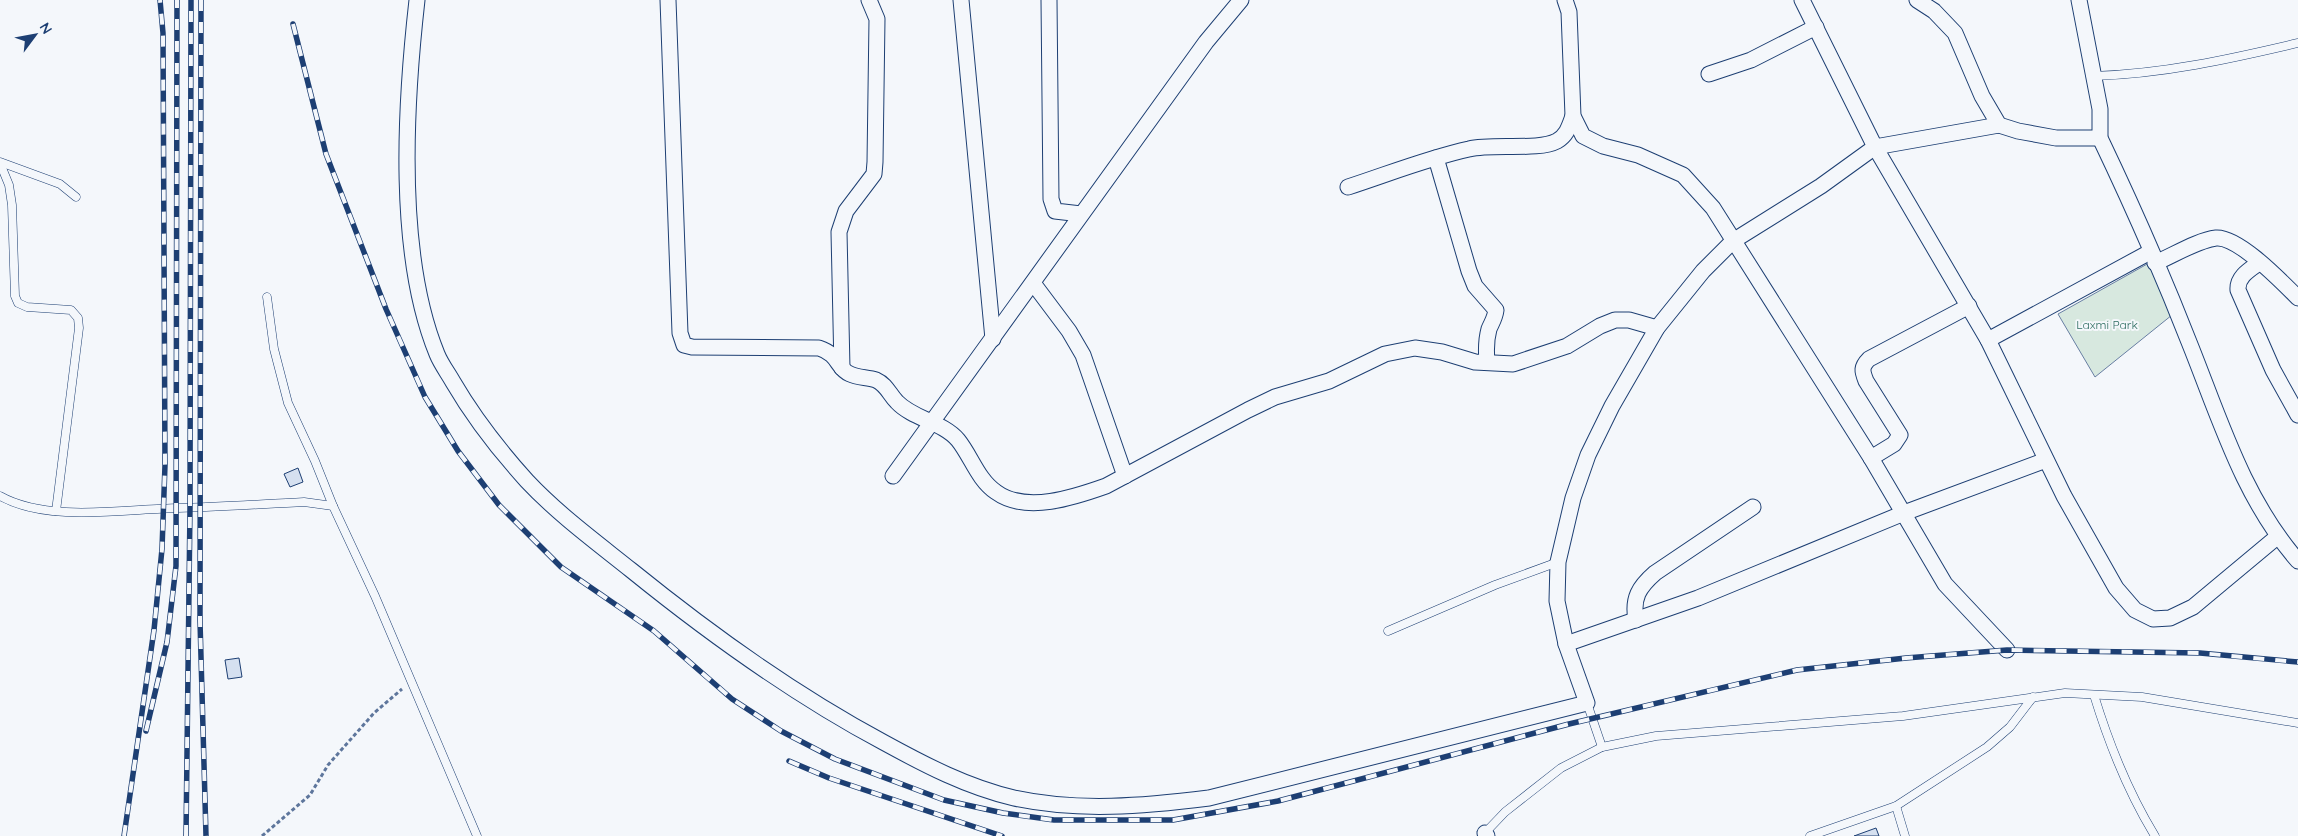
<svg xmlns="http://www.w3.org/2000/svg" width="2298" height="836" font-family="Quicksand,sans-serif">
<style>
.green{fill:#d7e8df;stroke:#687fa3}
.building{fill:#d5e0f0;stroke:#1d3f73}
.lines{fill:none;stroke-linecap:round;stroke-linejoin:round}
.service-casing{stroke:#1d3f73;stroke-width:9}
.minor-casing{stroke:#1d3f73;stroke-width:17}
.path{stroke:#5e769c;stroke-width:3;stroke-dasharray:4 2.5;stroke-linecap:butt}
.service{stroke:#f4f7fb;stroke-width:8}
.minor{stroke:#f4f7fb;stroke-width:15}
.rail-casing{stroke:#1d3f73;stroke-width:5.5}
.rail{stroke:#f4f7fb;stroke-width:4;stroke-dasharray:11;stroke-linecap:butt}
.labels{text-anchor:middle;stroke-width:4;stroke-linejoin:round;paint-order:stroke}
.park-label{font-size:12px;fill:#2c6c60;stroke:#f4f7fb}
</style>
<rect width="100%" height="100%" fill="#f4f7fb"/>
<!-- green -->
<path class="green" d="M2149 263 2172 315 2095 377 2058 314Z"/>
<!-- building -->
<g class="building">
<path d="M298 468 303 482 290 487 284 474Z"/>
<path d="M239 658 242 677 228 679 225 660Z"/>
<path d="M1876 828 1879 836H1854Z"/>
</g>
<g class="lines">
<defs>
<g id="service">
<path d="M2093 76C2163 74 2230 59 2298 43"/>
<path d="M0 162 60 184 76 197"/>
<path d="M0 163 9 185 12 205 15 296 18 303 27 307 71 310 78 318 79 328 56 511"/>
<path d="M267 297 274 349 288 403 315 461 333 506"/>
<path d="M0 496C48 523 125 509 178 508 220 507 262 504 304 502L333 506 375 596 477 836"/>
<path d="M1388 631 1495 585 1558 562"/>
<path d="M2094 695C2109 744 2128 792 2155 836"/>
<path d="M1587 703 1602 747"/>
<path d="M1896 806 1905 836"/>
<path d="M1483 835 1505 812 1561 768 1602 747 1656 736 1903 716 2065 693 2142 697 2298 723"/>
<path d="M1810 836 1896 806 1987 747 2010 727 2033 697"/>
</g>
<g id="minor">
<path d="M417 0C405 106 396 254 437 354 441 364 448 373 453 382 474 418 499 450 527 481 558 514 596 542 631 570 710 634 793 694 883 742 925 765 967 787 1014 798 1078 812 1145 806 1209 798L1587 703 1566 644 1557 601 1558 562 1573 498 1588 455 1612 406 1657 328 1703 271 1733 241 1821 186 1875 147 1999 125"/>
<path d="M668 0 680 333 684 345 692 347 819 348C840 355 836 368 850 374 858 378 868 377 876 380 887 385 889 394 897 402 913 419 943 422 958 440 971 456 978 480 996 492 1026 514 1075 497 1106 486L1248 410 1275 397 1329 381 1385 354 1415 348 1442 352 1475 362 1513 364 1567 346 1600 326 1615 320H1629L1657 328"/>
<path d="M961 0 993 339"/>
<path d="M1049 0 1051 199 1055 211 1081 214"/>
<path d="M1565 0 1569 12 1573 116 1583 136 1603 146 1638 155 1683 175 1713 208 1871 458 1945 584 2007 650"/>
<path d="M1802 0 1875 147 1988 340 2064 496 2116 588 2135 610 2153 619 2170 618 2193 607 2277 537"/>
<path d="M1917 0 1934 11 1955 33 1982 96 1999 125 2018 131 2056 138H2100"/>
<path d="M2079 0 2100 109V138C2132 205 2162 273 2189 342 2220 419 2243 498 2298 561"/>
<path d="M1709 74 1751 60 1816 27"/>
<path d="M1436 158 1469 271 1475 286 1496 310C1495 318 1492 322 1489 329 1486 340 1486 351 1487 362"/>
<path d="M1348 187C1388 174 1428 158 1469 149 1493 143 1538 151 1557 141 1567 135 1569 127 1573 116"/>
<path d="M2155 263C2172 256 2198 240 2216 238 2238 236 2282 282 2298 298"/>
<path d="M2259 263C2249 270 2237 277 2238 290L2273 370 2298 415"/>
<path d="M1033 283 1069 331 1083 355 1125 476"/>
<path d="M1988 340 2150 252"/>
<path d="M842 368 839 232 846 211 874 174 875 162 877 19 869 0"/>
<path d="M1871 458 1894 444 1900 435 1866 381C1862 371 1861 367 1869 359L1969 306"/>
<path d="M893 476 1206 42 1241 0"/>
<path d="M1636 620C1632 598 1639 587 1655 573L1753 507"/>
<path d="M1566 644 1698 598 1904 513 2046 460"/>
<path d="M1485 833 1487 836"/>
</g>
</defs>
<!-- service casing -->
<use href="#service" class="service-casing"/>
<!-- minor casing -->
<use href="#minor" class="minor-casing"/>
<!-- path -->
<path class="path" d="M262 836 310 795 328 765 374 713 402 689"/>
<!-- service -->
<use href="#service" class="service"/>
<!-- minor -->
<use href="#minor" class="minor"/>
<defs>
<g id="rail">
<path d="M201 0 200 621 206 836"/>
<path d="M293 24 326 154 386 309 425 397 458 451 499 505 561 567 654 631 732 699 781 731 835 759 944 800 1003 813 1054 820H1173L1278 801 1569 724 1797 670 1906 658 2007 650 2200 653 2298 662"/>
<path d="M146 731 167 642 176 566 177 0"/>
<path d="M789 761 829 778 1002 836"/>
<path d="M124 836 154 630 162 549 165 465 163 33 160 0"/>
<path d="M186 836 190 508 191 0"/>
</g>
</defs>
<!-- rail casing -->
<use href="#rail" class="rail-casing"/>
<!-- rail -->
<use href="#rail" class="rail"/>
</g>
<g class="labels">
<!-- park labels -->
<g class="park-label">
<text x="2107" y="329">Laxmi Park</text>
</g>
</g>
<!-- north arrow -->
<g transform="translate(35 35) rotate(58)" stroke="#f4f7fb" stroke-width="4" paint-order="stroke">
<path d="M0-4L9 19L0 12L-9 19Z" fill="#1d3f73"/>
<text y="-8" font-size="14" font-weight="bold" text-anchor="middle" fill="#1d3f73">N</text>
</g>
</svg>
